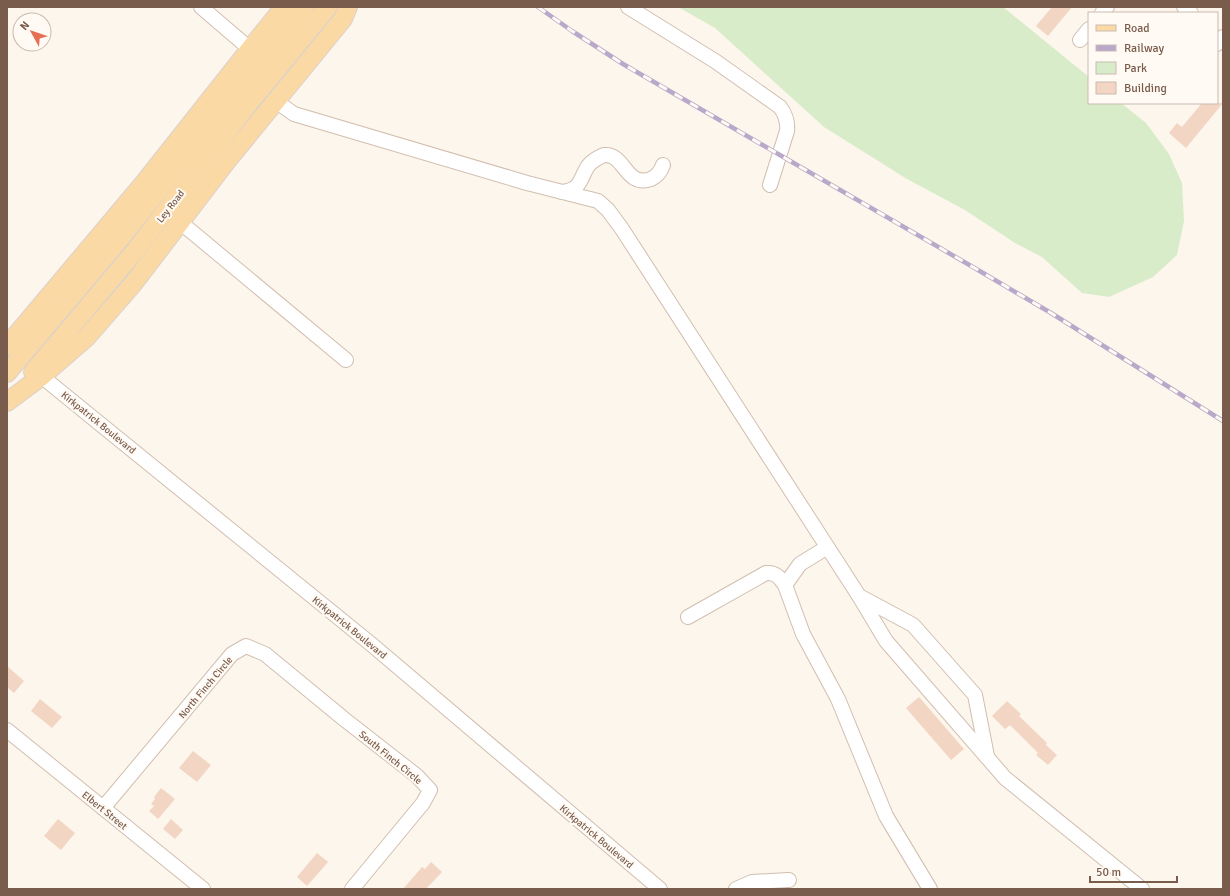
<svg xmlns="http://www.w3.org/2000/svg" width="1230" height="896" font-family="Signika,sans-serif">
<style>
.green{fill:#d8ecc9}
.building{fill:#f3d5c3}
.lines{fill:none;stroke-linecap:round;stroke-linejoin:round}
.minor-casing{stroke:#d1beb0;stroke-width:16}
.major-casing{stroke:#dad1cd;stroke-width:20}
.minor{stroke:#fff;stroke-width:14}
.major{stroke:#fbd9a5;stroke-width:18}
.rail-casing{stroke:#b9a8c9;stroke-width:4.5}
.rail{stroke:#fffaf3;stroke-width:3;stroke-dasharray:9;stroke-linecap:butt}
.labels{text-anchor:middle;stroke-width:4;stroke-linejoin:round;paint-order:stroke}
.street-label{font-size:10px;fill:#7a5c4d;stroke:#fffaf3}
</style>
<rect width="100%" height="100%" fill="#fdf6ec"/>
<!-- green -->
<path class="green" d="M678 7H1003L1089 77V103H1121L1146 123 1169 154 1182 183 1184 221 1177 255 1153 277 1109 297 1082 293 1042 257 1015 243 965 210 907 179 824 127 715 28Z"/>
<!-- building -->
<g class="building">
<path d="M1052 7H1072L1048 36 1036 26Z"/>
<path d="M1202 103H1223L1186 148 1169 133 1177 123 1182 127Z"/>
<path d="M7 666 24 681 14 693 7 687Z"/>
<path d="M919 697 964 749 951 760 906 708Z"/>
<path d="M40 699 62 717 52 728 31 711Z"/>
<path d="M1007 701 1021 714 1019 716 1047 743 1046 745 1057 755 1048 765 1036 755 1038 753 1010 725 1005 729 992 716Z"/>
<path d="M193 751 211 765 197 782 179 768Z"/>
<path d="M161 788 175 799 158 819 149 811 154 806 151 804 155 799 154 797Z"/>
<path d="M58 819 75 833 61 850 44 836Z"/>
<path d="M171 819 183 830 175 839 163 829Z"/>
<path d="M317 853 328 862 307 886 297 877Z"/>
<path d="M431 862 442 872 426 889H403L422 867 425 869Z"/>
</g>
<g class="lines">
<defs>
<g id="minor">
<path d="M201 7 250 49"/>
<path d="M628 7 715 61 780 107C786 115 788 122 787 131L770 185"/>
<path d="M1184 7 1191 13"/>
<path d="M1102 13 1107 7"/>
<path d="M1080 40 1089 29"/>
<path d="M1217 44 1223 37"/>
<path d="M277 102 294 114 527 183 598 201 608 210 622 229 859 596 886 641 1005 778 1142 889"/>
<path d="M562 192C582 189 579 180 588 166 592 161 599 157 604 155 625 153 625 188 651 179 657 176 661 171 663 165"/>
<path d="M180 222 346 360"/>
<path d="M35 371 371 644 660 889"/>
<path d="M785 585 803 634 838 699 886 816 930 889"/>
<path d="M859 596 913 625 975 695 987 756"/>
<path d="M688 617 766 573C776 572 780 578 785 585L800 564 826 548"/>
<path d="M7 730 203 889"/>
<path d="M103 808 232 654 246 646 265 654 344 719 417 776 430 790 423 803 352 889"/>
<path d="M736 889 752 882 789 880"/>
</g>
<g id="major">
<path d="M7 346 144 183 250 49 284 7"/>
<path d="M33 372 135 251 249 103 328 7"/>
<path d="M7 373 119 240 305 7"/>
<path d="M7 402 42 376 86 338 133 284 226 162 343 19 348 7"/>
</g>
</defs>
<!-- minor casing -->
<use href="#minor" class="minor-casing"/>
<!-- major casing -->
<use href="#major" class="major-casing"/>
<!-- minor -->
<use href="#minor" class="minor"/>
<!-- major -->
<use href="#major" class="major"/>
<defs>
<path id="rail" d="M538 7 572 31 623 64 978 270 1051 313 1223 421"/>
</defs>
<!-- rail casing -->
<use href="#rail" class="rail-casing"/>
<!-- rail -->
<use href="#rail" class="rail"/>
</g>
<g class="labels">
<!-- street labels -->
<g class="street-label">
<text transform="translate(170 206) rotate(-52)" y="4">Ley Road</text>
<text transform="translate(99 422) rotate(39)" y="4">Kirkpatrick Boulevard</text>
<text transform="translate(350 627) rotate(39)" y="4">Kirkpatrick Boulevard</text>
<text transform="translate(205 687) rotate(-50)" y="4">North Finch Circle</text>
<text transform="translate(391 757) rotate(39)" y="4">South Finch Circle</text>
<text transform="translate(105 810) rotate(39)" y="4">Elbert Street</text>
<text transform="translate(597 836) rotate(40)" y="4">Kirkpatrick Boulevard</text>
</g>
</g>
<!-- border -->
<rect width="1230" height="896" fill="none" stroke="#7a5c4d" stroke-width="16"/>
<!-- legend -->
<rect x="1088" y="12" width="130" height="92" fill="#fffaf3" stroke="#cabbb1"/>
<rect x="1096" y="25" width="20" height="6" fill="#fbd9a5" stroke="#cabbb1"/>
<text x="1124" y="32" font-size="12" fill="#7a5c4d">Road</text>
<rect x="1096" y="45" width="20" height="6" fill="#b9a8c9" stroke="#cabbb1"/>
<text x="1124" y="52" font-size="12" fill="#7a5c4d">Railway</text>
<rect x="1096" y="62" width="20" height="12" fill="#d8ecc9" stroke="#cabbb1"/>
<text x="1124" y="72" font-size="12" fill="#7a5c4d">Park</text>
<rect x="1096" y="82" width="20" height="12" fill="#f3d5c3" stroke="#cabbb1"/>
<text x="1124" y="92" font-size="12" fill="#7a5c4d">Building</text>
<!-- north arrow -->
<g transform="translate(32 32) rotate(310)"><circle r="19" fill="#fffaf3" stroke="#cabbb1"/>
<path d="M0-3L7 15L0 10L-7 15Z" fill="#e76f51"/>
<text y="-6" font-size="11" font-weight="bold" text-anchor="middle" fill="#7a5c4d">N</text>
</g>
<!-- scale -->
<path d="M1090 876v6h87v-6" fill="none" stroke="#7a5c4d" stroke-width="2"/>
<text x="1096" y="876" font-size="12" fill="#7a5c4d" stroke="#fffaf3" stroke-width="3" paint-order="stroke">50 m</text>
</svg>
